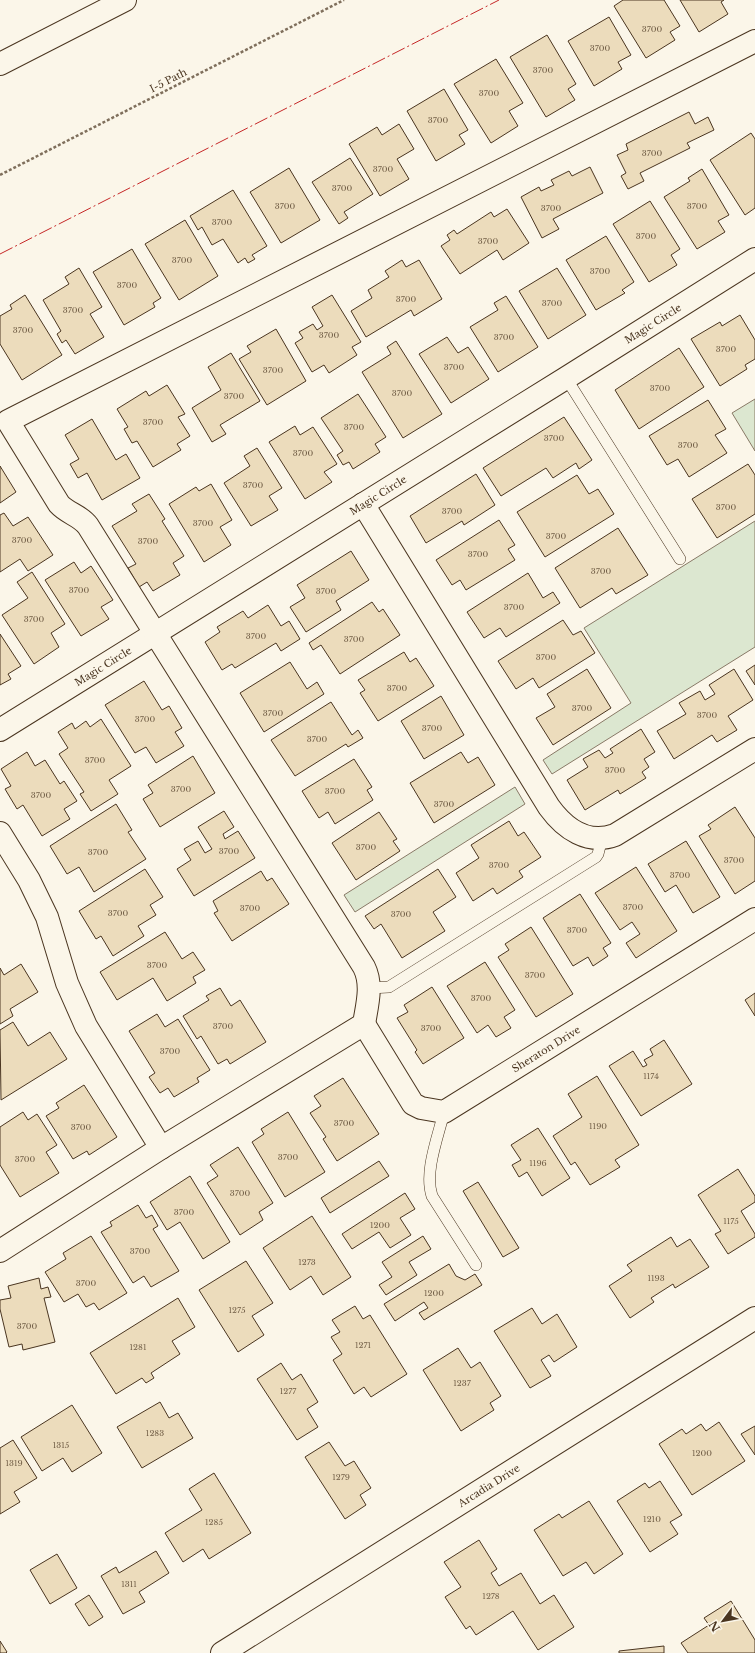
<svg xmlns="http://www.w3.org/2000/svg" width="755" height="1653" font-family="'Libre Baskerville',serif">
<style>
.green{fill:#dce7d0;stroke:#887966}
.building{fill:#ecdcbc;stroke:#4a3520}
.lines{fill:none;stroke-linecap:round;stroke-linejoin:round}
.service-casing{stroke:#4a3520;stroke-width:12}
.minor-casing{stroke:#4a3520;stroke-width:24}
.motorway-casing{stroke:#4a3520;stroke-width:24}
.path{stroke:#7f6f5c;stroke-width:2.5;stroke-dasharray:3 2;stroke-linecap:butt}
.service{stroke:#fbf6e9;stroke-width:11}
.minor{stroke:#fbf6e9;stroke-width:22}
.motorway{stroke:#fbf6e9;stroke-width:22}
.power{stroke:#c62828;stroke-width:1;stroke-dasharray:14 3 2 3;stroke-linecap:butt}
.labels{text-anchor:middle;stroke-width:3;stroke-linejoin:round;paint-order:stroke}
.number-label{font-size:8px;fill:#725f47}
.street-label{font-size:10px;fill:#4a3520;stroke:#fbf6e9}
</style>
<rect width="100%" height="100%" fill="#fbf6e9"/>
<!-- green -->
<g class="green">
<path d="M755 399V451L732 413Z"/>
<path d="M755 521V647L552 774 543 760 631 703 584 628Z"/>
<path d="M515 787 525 804 355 912 344 895Z"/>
</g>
<!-- building -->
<g class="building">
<path d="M623 0H664L680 26 670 32 675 40 646 58 614 6Z"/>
<path d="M680 0H724L721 2 728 14 699 32Z"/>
<path d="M609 17 631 55 618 62 622 69 594 86 568 41Z"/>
<path d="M547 35 576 84 568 89 575 100 546 117 510 57Z"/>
<path d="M496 59 523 103 509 111 518 126 491 143 454 84Z"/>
<path d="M444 89 468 130 459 135 465 144 436 161 407 111Z"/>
<path d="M689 112 695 124 708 117 714 130 687 143 690 148 640 173 644 181 628 189 621 176 626 173 617 155 628 150 626 144Z"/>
<path d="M399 124 414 149 397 159 409 179 380 196 349 144 377 127 382 135Z"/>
<path d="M751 133 755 139V208L745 215 710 160Z"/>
<path d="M350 158 373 194 344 212 348 218 339 224 312 182Z"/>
<path d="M590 167 603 193 553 219 559 229 542 238 521 197 539 187 541 191 554 185 551 180 569 171 572 176Z"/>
<path d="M289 168 320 220 281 243 250 192Z"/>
<path d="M702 169 729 215 718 221 725 232 697 249 664 197 690 181 688 178Z"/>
<path d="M233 190 267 246 252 255 255 259 248 263 245 258 238 263 223 239 212 245 202 227 198 230 190 216Z"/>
<path d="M650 201 680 249 671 255 677 265 649 282 613 224Z"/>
<path d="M507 209 529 243 503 260 497 250 460 274 441 246 450 240 447 235 454 230 457 234 491 212 494 217Z"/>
<path d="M185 220 218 276 179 300 145 244Z"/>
<path d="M606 236 634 282 622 290 625 293 596 310 566 260Z"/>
<path d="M132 249 161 298 153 303 155 307 124 325 93 272Z"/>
<path d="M402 260 406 267 419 260 442 299 414 316 411 310 366 337 351 311 372 298 368 290 389 277 385 271Z"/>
<path d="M79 268 102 307 90 314 104 337 75 354 66 340 62 343 57 334 61 331 43 300 69 284 65 277Z"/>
<path d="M557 268 586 315 548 339 519 291Z"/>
<path d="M25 295 62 355 22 380 0 344V316L12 309 10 305Z"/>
<path d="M332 295 361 342 352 347 357 355 329 373 324 365 312 372 295 343 303 338 299 332 313 324 317 330 323 326 312 307Z"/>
<path d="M506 296 538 347 498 372 470 327 498 310 494 303Z"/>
<path d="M740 315 755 340V359L745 365 747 369 720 386 691 339 720 322 722 326Z"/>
<path d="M276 329 306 381 267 405 239 359 251 352 247 346Z"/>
<path d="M447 337 458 353 468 347 489 379 451 403 419 354Z"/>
<path d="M396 341 442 414 403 438 362 372 391 354 387 347Z"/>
<path d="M679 348 704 387 639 429 615 390Z"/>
<path d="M231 353 260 401 220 425 226 434 212 442 192 408 221 390 208 367Z"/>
<path d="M167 385 185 414 178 417 190 436 177 444 181 450 153 467 137 441 132 443 124 429 128 427 117 409 146 391 149 396Z"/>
<path d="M358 394 386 437 375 444 380 452 353 469 349 462 343 465 337 455 343 451 321 418Z"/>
<path d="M708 400 726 429 715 435 727 453 689 477 678 459 667 465 649 436Z"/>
<path d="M564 417 592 460 579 469 576 463 553 478 546 468 501 496 483 468Z"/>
<path d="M92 419 116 460 126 454 140 478 102 500 87 473 78 478 70 464 79 459 65 435Z"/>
<path d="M295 426 300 435 313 427 337 464 324 472 332 482 305 499 269 442Z"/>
<path d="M257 448 282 488 269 496 278 510 251 526 224 483 250 466 244 456Z"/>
<path d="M748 464 755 475V514L717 538 692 499Z"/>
<path d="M0 466 16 492 0 503Z"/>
<path d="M476 474 495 505 464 525 462 521 426 543 410 516Z"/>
<path d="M577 475 589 494 598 489 614 514 545 557 517 512Z"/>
<path d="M211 484 232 520 220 527 231 545 204 562 169 504 196 487 199 491Z"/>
<path d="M149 494 165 519 162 521 184 556 173 563 180 575 153 591 147 582 139 587 128 568 136 564 112 526 137 511 132 504Z"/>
<path d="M4 513 13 526 28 517 53 555 28 571 20 559 0 572V515Z"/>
<path d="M499 520 515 545 508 549 515 560 466 590 460 580 452 585 436 560Z"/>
<path d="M618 528 648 575 616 594 612 588 580 608 555 568Z"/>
<path d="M351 551 369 580 336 601 341 610 306 632 290 607 305 598 297 585Z"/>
<path d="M74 562 81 573 91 566 113 600 101 607 109 619 81 636 45 580Z"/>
<path d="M32 572 65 624 51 633 59 647 34 664 2 615 28 598 17 582Z"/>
<path d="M528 573 543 598 553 592 560 603 506 637 500 628 484 638 467 612Z"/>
<path d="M372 602 379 612 383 609 400 635 340 674 321 645 313 650 309 643Z"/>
<path d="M268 605 281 626 289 621 300 639 281 651 276 643 235 668 232 664 222 670 205 642 220 632 217 627 243 611 248 618Z"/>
<path d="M563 620 573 635 581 631 595 653 539 688 533 678 516 689 498 661Z"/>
<path d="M0 634 21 666 8 674 11 679 0 685Z"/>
<path d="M404 652 410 662 416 658 434 686 378 721 360 693 365 690 358 680Z"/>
<path d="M290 662 307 689 317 682 324 694 264 732 240 693Z"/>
<path d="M755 665V685L746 671Z"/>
<path d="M587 669 611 708 553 745 536 718 555 707 547 694Z"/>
<path d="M734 669 753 700 728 716 737 730 717 742 712 735 674 759 657 731 686 714 679 703 700 691 705 700 715 694 709 685Z"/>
<path d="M144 681 162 710 169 706 182 728 175 732 184 746 156 763 146 747 135 753 105 705Z"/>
<path d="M441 696 464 735 424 759 401 721Z"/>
<path d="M331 702 352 735 358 730 363 738 348 747 346 744 295 776 271 740Z"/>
<path d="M101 719 131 766 109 780 118 794 91 811 80 794 84 792 59 754 68 748 58 732 72 723 75 729 86 721 90 727Z"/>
<path d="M641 729 655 752 644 759 649 767 642 772 646 778 620 794 618 790 585 810 567 780 588 767 583 759 599 750 605 758 613 753 610 749Z"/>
<path d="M27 752 35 766 45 760 60 784 64 781 77 801 64 809 70 819 42 836 23 805 17 809 5 789 11 786 1 769Z"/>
<path d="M461 752 468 763 478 757 495 785 434 823 410 783Z"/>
<path d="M193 756 215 793 160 827 143 799 153 793 148 785Z"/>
<path d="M354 759 372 787 367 790 373 800 335 824 328 812 319 818 302 791Z"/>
<path d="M116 804 132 830 128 832 146 859 94 892 79 867 67 874 50 846Z"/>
<path d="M735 807 755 838V881L735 894 699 836 711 829 708 825Z"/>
<path d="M224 811 234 827 223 834 225 839 238 831 255 858 194 896 177 869 191 860 184 849 198 841 205 853 212 849 198 827Z"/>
<path d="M379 812 397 839 393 841 400 851 356 880 332 843Z"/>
<path d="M509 821 518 836 524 832 541 857 519 871 523 877 497 894 493 888 473 901 456 873 479 858 471 845Z"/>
<path d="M686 841 720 897 693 913 676 885 665 892 648 864Z"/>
<path d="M636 867 677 931 636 958 626 943 640 934 632 922 620 930 595 893Z"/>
<path d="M145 869 163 897 150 905 156 915 138 926 144 936 113 956 101 936 96 939 79 911Z"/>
<path d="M438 869 456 897 433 912 445 931 402 958 381 924 374 929 365 916Z"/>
<path d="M261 871 267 881 272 878 289 904 232 941 214 913 218 911 213 901Z"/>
<path d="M580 894 611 943 603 948 608 956 593 966 588 957 573 966 543 918Z"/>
<path d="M531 927 573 994 536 1017 498 957 509 950 505 944Z"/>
<path d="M165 932 182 959 193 952 205 970 193 977 196 983 167 1001 153 978 117 1000 100 972Z"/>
<path d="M485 962 515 1010 504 1017 511 1028 496 1037 488 1025 477 1033 447 986Z"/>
<path d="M21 964 38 992 10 1009 13 1016 0 1024V968L4 975Z"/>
<path d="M432 987 464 1038 423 1064 415 1052 417 1050 397 1018 408 1012 404 1005Z"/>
<path d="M220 988 231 1006 240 1000 266 1042 230 1064 227 1059 218 1064 201 1036 197 1039 183 1016 209 1000 206 996Z"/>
<path d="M755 993V1016L745 1000Z"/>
<path d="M157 1014 165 1027 178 1019 210 1070 197 1078 199 1082 174 1097 168 1088 160 1093 149 1077 155 1073 129 1031Z"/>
<path d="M13 1022 28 1046 50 1032 67 1059 1 1100 0 1030Z"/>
<path d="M664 1040 692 1084 641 1116 609 1066 633 1051 643 1067 647 1065 644 1060 653 1055 650 1049Z"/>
<path d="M597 1076 639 1145 615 1160 620 1167 590 1185 575 1162 571 1165 553 1136 582 1117 568 1094Z"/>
<path d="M343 1078 379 1134 337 1161 323 1139 326 1137 310 1113 321 1106 314 1096Z"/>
<path d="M84 1085 117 1137 89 1155 87 1151 73 1159 46 1116 59 1108 56 1103Z"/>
<path d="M23 1112 28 1120 37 1114 57 1145 46 1152 59 1173 20 1197 0 1165V1127Z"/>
<path d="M288 1112 325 1172 285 1197 252 1142 264 1134 261 1129Z"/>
<path d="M538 1128 570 1178 542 1196 527 1172 519 1177 512 1165 521 1160 511 1145Z"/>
<path d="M238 1147 273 1203 259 1212 263 1220 240 1235 207 1183 218 1176 210 1165Z"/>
<path d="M379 1161 389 1176 330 1213 321 1198Z"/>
<path d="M738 1169 755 1196V1202L741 1211 755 1234V1237L728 1254 715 1234 721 1231 698 1195Z"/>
<path d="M190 1176 230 1242 203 1259 180 1222 167 1230 150 1202Z"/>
<path d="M478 1182 519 1248 503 1257 463 1191Z"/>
<path d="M405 1193 415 1209 400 1218 411 1235 390 1248 379 1232 352 1249 342 1234Z"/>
<path d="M138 1205 146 1218 152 1215 158 1226 153 1229 179 1271 151 1287 144 1276 133 1283 101 1232 112 1226 110 1222Z"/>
<path d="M312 1216 351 1277 323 1295 311 1276 290 1290 263 1248Z"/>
<path d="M91 1236 127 1293 99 1310 94 1303 86 1307 78 1294 64 1302 45 1272 66 1259 63 1253Z"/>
<path d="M423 1236 431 1249 409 1262 417 1275 386 1295 379 1285 392 1277 382 1262Z"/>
<path d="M671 1237 677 1247 690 1239 709 1267 675 1288 673 1284 651 1298 654 1302 630 1318 609 1286 632 1271 627 1265Z"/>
<path d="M246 1261 273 1303 252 1316 264 1335 238 1352 199 1290Z"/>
<path d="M449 1264 456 1276 465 1280 475 1274 482 1285 424 1320 419 1313 428 1308 424 1302 395 1321 384 1304Z"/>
<path d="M39 1278 41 1289 48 1287 51 1297 44 1298 55 1342 23 1350 22 1344 9 1347 0 1309V1300L11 1298 8 1286Z"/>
<path d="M178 1298 195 1327 172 1341 180 1354 151 1373 154 1378 146 1383 142 1378 116 1394 90 1353Z"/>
<path d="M355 1306 363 1319 370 1315 407 1374 371 1397 364 1387 354 1394 333 1360 342 1354 331 1337 340 1332 332 1320Z"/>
<path d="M532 1308 542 1324 557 1314 577 1347 554 1362 549 1355 541 1360 551 1376 530 1388 494 1331Z"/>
<path d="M458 1348 471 1368 480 1362 501 1396 490 1403 494 1410 461 1431 423 1370Z"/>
<path d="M281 1363 292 1380 301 1374 318 1402 307 1409 318 1427 297 1440 257 1379Z"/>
<path d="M160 1402 169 1418 178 1413 193 1438 142 1468 117 1427Z"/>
<path d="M72 1405 102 1453 72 1472 63 1458 42 1471 21 1437Z"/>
<path d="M719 1422 745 1461 692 1495 659 1444 682 1429 686 1434 701 1424 706 1431Z"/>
<path d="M755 1426V1455L741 1434Z"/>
<path d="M13 1440 37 1478 14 1492 20 1502 0 1514V1448Z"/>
<path d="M329 1442 345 1466 354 1461 371 1488 360 1495 366 1505 345 1519 305 1457Z"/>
<path d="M214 1473 251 1533 209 1559 203 1549 183 1562 165 1533 202 1510 189 1489Z"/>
<path d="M660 1481 682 1515 670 1522 678 1534 650 1552 617 1501 645 1483 649 1488Z"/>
<path d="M589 1501 623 1554 594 1574 586 1562 563 1576 534 1530 559 1514 562 1518Z"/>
<path d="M479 1540 497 1569 491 1573 499 1586 521 1573 540 1604 554 1595 574 1627 538 1650 513 1611 476 1635 470 1626 466 1629 445 1597 461 1587 444 1562Z"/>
<path d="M156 1551 169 1573 139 1592 145 1602 123 1614 101 1576 116 1567 119 1573Z"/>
<path d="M57 1554 77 1588 50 1604 30 1570Z"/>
<path d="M89 1595 103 1617 89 1626 75 1604Z"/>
<path d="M731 1601 755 1640V1653H688L681 1643 709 1625 704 1618Z"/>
<path d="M0 1641 7 1652 6 1653H0Z"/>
<path d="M664 1646V1653H619V1651Z"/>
</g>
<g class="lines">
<defs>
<g id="service">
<path d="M566 378 680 559"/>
<path d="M369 988 389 987 596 857 598 854 602 838"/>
<path d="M444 1112C438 1137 424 1172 432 1196L476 1265"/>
</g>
<g id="minor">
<path d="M363 504 549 807C565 829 588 845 615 835L755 749"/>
<path id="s1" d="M0 730 566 378 755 259"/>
<path d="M0 833 29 880 47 917 67 983 86 1026 161 1148"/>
<path id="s2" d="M364 1024 413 1104 421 1108 444 1112 755 919"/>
<path d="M0 1251 161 1148 364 1024C367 1005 373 985 364 967L88 526C80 515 68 514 59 504L8 421 755 41"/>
<path id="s3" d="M222 1653 755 1318"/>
</g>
<path id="motorway" d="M0 64 125 0"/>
</defs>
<!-- service casing -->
<use href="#service" class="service-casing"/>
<!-- minor casing -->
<use href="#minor" class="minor-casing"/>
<!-- motorway casing -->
<use href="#motorway" class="motorway-casing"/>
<!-- path -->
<path class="path" d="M0 175 344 0"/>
<!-- service -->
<use href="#service" class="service"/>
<!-- minor -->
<use href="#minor" class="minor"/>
<!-- motorway -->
<use href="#motorway" class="motorway"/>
<!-- power -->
<path class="power" d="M0 254 499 0"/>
</g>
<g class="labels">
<!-- number labels -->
<g class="number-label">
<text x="652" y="32">3700</text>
<text x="600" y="51">3700</text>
<text x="543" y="73">3700</text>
<text x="489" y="96">3700</text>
<text x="438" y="123">3700</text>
<text x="652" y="156">3700</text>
<text x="383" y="172">3700</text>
<text x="342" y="191">3700</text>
<text x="285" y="209">3700</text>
<text x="697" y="209">3700</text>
<text x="551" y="211">3700</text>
<text x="222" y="225">3700</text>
<text x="646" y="239">3700</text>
<text x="488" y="244">3700</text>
<text x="182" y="263">3700</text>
<text x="600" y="274">3700</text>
<text x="127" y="288">3700</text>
<text x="406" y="302">3700</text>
<text x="552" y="306">3700</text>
<text x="73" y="313">3700</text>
<text x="23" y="333">3700</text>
<text x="329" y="338">3700</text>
<text x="504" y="340">3700</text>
<text x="726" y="352">3700</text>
<text x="454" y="370">3700</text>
<text x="273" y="373">3700</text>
<text x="660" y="391">3700</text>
<text x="402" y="396">3700</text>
<text x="234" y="399">3700</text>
<text x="153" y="425">3700</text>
<text x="354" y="430">3700</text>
<text x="554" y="441">3700</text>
<text x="688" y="448">3700</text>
<text x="303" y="456">3700</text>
<text x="253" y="488">3700</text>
<text x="726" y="510">3700</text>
<text x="452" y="514">3700</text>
<text x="203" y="526">3700</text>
<text x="556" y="539">3700</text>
<text x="22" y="543">3700</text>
<text x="148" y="544">3700</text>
<text x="478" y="557">3700</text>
<text x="601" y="574">3700</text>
<text x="79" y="593">3700</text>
<text x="326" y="594">3700</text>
<text x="514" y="610">3700</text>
<text x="34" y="622">3700</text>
<text x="256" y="639">3700</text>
<text x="354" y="642">3700</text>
<text x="546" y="660">3700</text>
<text x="397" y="691">3700</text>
<text x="582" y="711">3700</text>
<text x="273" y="716">3700</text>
<text x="707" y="718">3700</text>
<text x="145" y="722">3700</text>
<text x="432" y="731">3700</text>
<text x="317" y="742">3700</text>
<text x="95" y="763">3700</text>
<text x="615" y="773">3700</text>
<text x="181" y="792">3700</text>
<text x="335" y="794">3700</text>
<text x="41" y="798">3700</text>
<text x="444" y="807">3700</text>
<text x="366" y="850">3700</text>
<text x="229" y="854">3700</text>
<text x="98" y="855">3700</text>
<text x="734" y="863">3700</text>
<text x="499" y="868">3700</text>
<text x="680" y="878">3700</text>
<text x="633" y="910">3700</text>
<text x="250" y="911">3700</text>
<text x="118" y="916">3700</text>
<text x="401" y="917">3700</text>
<text x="577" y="933">3700</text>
<text x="157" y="968">3700</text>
<text x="535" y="978">3700</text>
<text x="481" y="1001">3700</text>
<text x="223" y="1029">3700</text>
<text x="431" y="1031">3700</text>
<text x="170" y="1054">3700</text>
<text x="651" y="1079">1174</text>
<text x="344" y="1126">3700</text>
<text x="598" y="1129">1190</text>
<text x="81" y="1130">3700</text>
<text x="288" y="1160">3700</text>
<text x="25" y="1162">3700</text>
<text x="538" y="1166">1196</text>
<text x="240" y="1196">3700</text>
<text x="184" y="1215">3700</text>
<text x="731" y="1224">1175</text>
<text x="380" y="1228">1200</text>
<text x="140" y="1254">3700</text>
<text x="307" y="1265">1273</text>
<text x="656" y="1281">1193</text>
<text x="86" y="1286">3700</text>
<text x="434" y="1296">1200</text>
<text x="237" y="1313">1275</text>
<text x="27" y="1329">3700</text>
<text x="363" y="1348">1271</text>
<text x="138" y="1350">1281</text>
<text x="462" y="1386">1237</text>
<text x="288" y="1394">1277</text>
<text x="155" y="1436">1283</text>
<text x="61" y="1448">1315</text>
<text x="702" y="1456">1200</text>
<text x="14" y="1466">1319</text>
<text x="341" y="1480">1279</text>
<text x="652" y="1522">1210</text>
<text x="214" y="1525">1285</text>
<text x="129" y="1587">1311</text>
<text x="491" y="1599">1278</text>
</g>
<!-- street labels -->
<g class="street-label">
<text transform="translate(168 80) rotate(-27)" y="4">I-5 Path</text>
<text dy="4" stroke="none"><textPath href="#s1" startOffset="769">Magic Circle</textPath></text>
<text dy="4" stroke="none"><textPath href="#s1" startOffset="445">Magic Circle</textPath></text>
<text dy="4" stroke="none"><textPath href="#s1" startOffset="121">Magic Circle</textPath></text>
<text dy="4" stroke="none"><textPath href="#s2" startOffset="246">Sheraton Drive</textPath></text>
<text dy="4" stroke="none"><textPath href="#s3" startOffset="315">Arcadia Drive</textPath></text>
</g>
</g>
<!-- north arrow -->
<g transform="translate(723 1621) rotate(238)" stroke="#fbf6e9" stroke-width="3" paint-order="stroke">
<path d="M0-3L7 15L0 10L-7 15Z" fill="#4a3520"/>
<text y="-6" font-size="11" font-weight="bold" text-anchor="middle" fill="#4a3520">N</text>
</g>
</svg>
